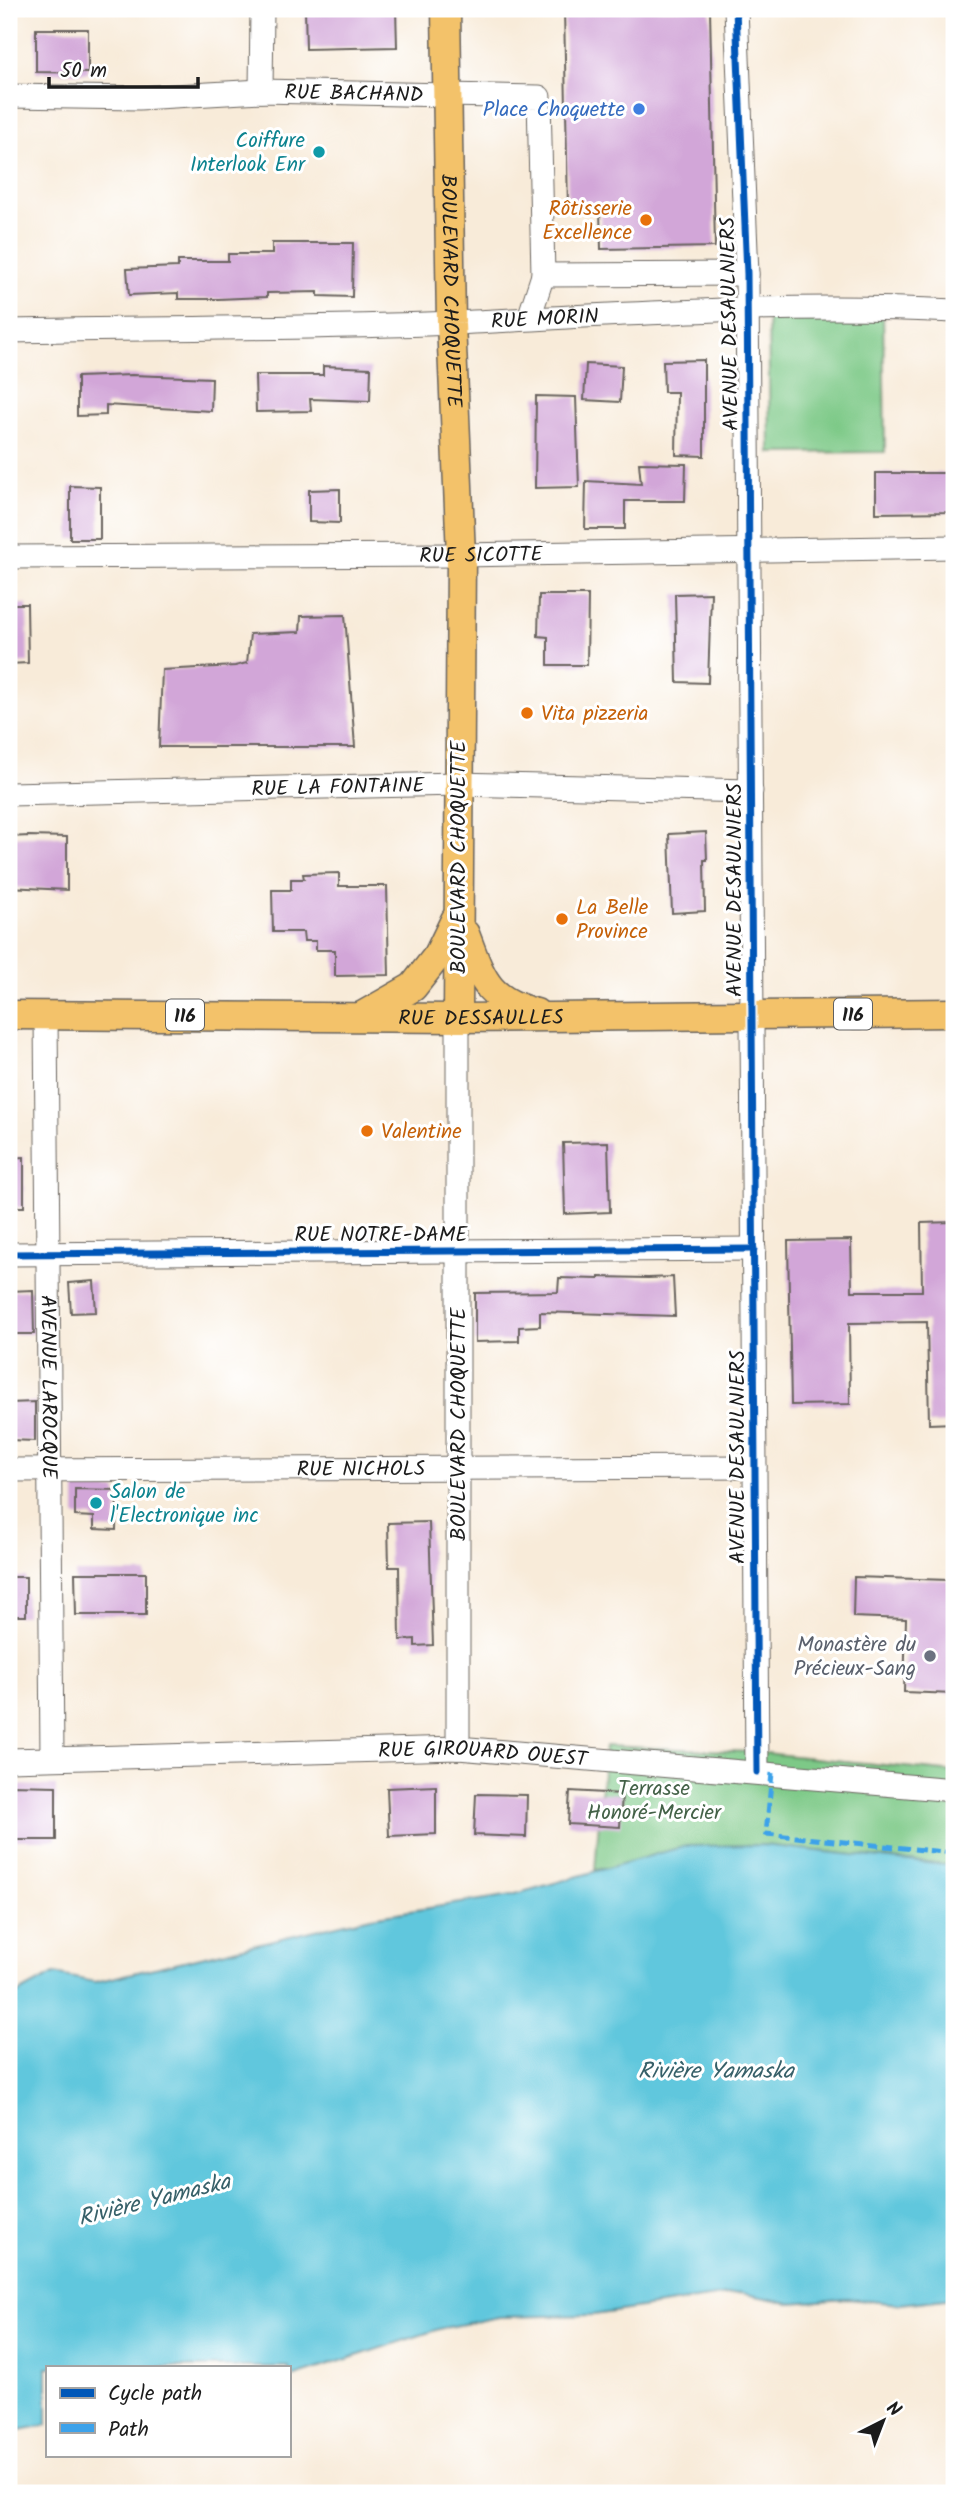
<svg xmlns="http://www.w3.org/2000/svg" width="963" height="2502" font-family="Kalam,sans-serif">
<style>
.green{fill:#7dc987;stroke:#4c7252;stroke-width:2}
.water{fill:#60c7dd;stroke:#3e727c;stroke-width:2}
.building{fill:#d2a6d8}
.lines{fill:none;stroke-linecap:round;stroke-linejoin:round}
.minor-casing{stroke:#69645e;stroke-width:25}
.major-casing{stroke:#69645e;stroke-width:31}
.minor{stroke:#fff;stroke-width:23}
.major{stroke:#f3c26a;stroke-width:28}
.quiet{stroke:#3da2ea;stroke-width:5;stroke-dasharray:10 5;stroke-linecap:butt}
.cycleway-casing{stroke:#fff;stroke-width:11}
.cycleway{stroke:#0057b8;stroke-width:7}
.shop-dot{fill:#3f7fe0;stroke:#fff;stroke-width:2.5}
.culture-dot{fill:#0f9aa8;stroke:#fff;stroke-width:2.5}
.food-dot{fill:#e8710a;stroke:#fff;stroke-width:2.5}
.worship-dot{fill:#6b7280;stroke:#fff;stroke-width:2.5}
.labels{text-anchor:middle;stroke-width:6;stroke-linejoin:round;paint-order:stroke}
.shield{fill:#fff;stroke:#606060;stroke-width:2}
.shield-label{font-size:19px;font-weight:bold;fill:#1c1c1c}
.street-label{font-size:21px;fill:#1c1c1c;stroke:#fff}
.shop-label{font-size:21px;fill:#366cbe;stroke:#fff;text-anchor:end}
.culture-label{font-size:21px;fill:#0d838f;stroke:#fff;text-anchor:end}
.food-label{font-size:21px;fill:#c56008;stroke:#fff;text-anchor:start}
.worship-label{font-size:21px;fill:#5b616d;stroke:#fff;text-anchor:end}
.park-label{font-size:21px;fill:#436147;stroke:#fff}
.water-label{font-size:23px;font-style:italic;fill:#376069;stroke:#fff}
</style>
<rect width="100%" height="100%" fill="#fff"/>
<filter id="ink" filterUnits="userSpaceOnUse"><feTurbulence type="fractalNoise" baseFrequency=".0143" numOctaves="2"/><feDisplacementMap in="SourceGraphic" scale="14" xChannelSelector="R" yChannelSelector="G"/><feConvolveMatrix kernelMatrix="1 2 1 2 8 2 1 2 1" color-interpolation-filters="sRGB"/></filter>
<filter id="wash" filterUnits="userSpaceOnUse"><feTurbulence type="fractalNoise" baseFrequency=".00686" numOctaves="4" result="noise"/><feDisplacementMap in="SourceGraphic" scale="28" xChannelSelector="R" yChannelSelector="G"/><feGaussianBlur stdDeviation="1.57" result="paint"/><feColorMatrix in="noise" values="0 0 0 0 0 0 0 0 0 0 0 0 0 0 0 0 0 1.4 0 .05"/><feComposite in="paint" operator="in"/></filter>
<g filter="url(#wash)">
<rect width="100%" height="100%" fill="#f8ebd9"/>
<!-- green -->
<g class="green">
<path d="M883 307 885 452 770 453 768 309Z"/>
<path d="M605 1746 754 1752 954 1772V1866L763 1845 595 1870Z"/>
</g>
<!-- water -->
<path class="water" d="M763 1845 954 1866V2298L900 2304 848 2299 790 2303 741 2293 594 2315 499 2317 439 2329 289 2378V2367H47V2425L9 2432V1998L54 1974 95 1982 371 1917 512 1895 685 1846Z"/>
<g id="blocks">
<!-- building -->
<g class="building">
<path d="M305 9H396L397 47 306 49Z"/>
<path d="M564 9H710L715 247 601 249 600 209H568Z"/>
<path d="M36 29H88V73L36 72Z"/>
<path d="M272 243H353L352 297 318 296V292L267 293V297L218 299H178V293L129 295 127 269 178 267V261H228V254H272Z"/>
<path d="M704 360V456L676 455 677 392H664L663 361Z"/>
<path d="M586 364 622 366 620 402 584 400Z"/>
<path d="M323 366 371 368 370 401 310 399 311 411 256 412 255 375H323Z"/>
<path d="M132 375 212 378 211 411 106 405V415L77 416V377Z"/>
<path d="M536 396 576 397 579 487 535 488Z"/>
<path d="M639 463 686 464 685 501H625V529H585L586 481 641 484Z"/>
<path d="M876 473H954V512L876 513Z"/>
<path d="M70 486 100 487V539H70Z"/>
<path d="M340 489V523L309 522V490Z"/>
<path d="M711 593 708 683 677 682 675 594Z"/>
<path d="M539 595H588L587 665H548V637L538 636Z"/>
<path d="M9 604H27L28 663 9 664Z"/>
<path d="M345 615 355 747H159L162 670 235 666 247 663 250 634 300 632 301 616Z"/>
<path d="M706 832 707 860H704L705 911 672 913 669 834Z"/>
<path d="M29 836 67 837V890L9 887V837Z"/>
<path d="M339 873V886H387L389 975 335 976V950H316V941H304L303 932H273L272 890H291V879H304L303 874Z"/>
<path d="M608 1142 610 1212 565 1214 563 1143Z"/>
<path d="M24 1157V1207H9V1158Z"/>
<path d="M954 1222V1423L929 1424 927 1322 849 1323 850 1404 791 1405 788 1241 851 1240 852 1291H922L921 1223Z"/>
<path d="M599 1277 648 1278 673 1277 675 1316 540 1312V1326L519 1327V1341L475 1342V1293L558 1292 559 1278 599 1279Z"/>
<path d="M94 1281 96 1312 71 1313 69 1283Z"/>
<path d="M33 1290 34 1334H9V1291Z"/>
<path d="M35 1402V1441L9 1440V1403Z"/>
<path d="M75 1489 117 1490 116 1530 94 1529V1517L75 1516Z"/>
<path d="M429 1522 433 1645 415 1646V1639L400 1640 399 1567H389L388 1523Z"/>
<path d="M75 1573H146V1615H76Z"/>
<rect x="9" y="1577" width="17" height="39"/>
<path d="M854 1577 949 1580V1612H954V1694L904 1692 906 1619 853 1617Z"/>
<path d="M10 1785 56 1786V1840H9Z"/>
<path d="M436 1786V1834L389 1836 387 1788Z"/>
<path d="M570 1791 622 1794 620 1827 568 1824Z"/>
<path d="M476 1794 527 1795 526 1837 474 1835Z"/>
</g>
</g>
</g>
<g filter="url(#ink)">
<use href="#blocks" fill-opacity="0" stroke="#69645e" stroke-width="2"/>
<g class="lines">
<defs>
<g id="minor">
<path d="M736 9 747 274 757 1772"/>
<path d="M261 91 262 9"/>
<path id="s1" d="M9 96 139 98 261 91 539 97 543 275 747 274"/>
<path d="M529 318 543 275"/>
<path id="s2" d="M9 331C157 328 305 329 453 323 620 315 787 302 954 311"/>
<path id="s3" d="M9 557 461 555 954 547"/>
<path id="s4" d="M9 794 458 784 751 791"/>
<path id="s5" d="M46 1014 52 1758"/>
<path d="M458 1018V1748"/>
<path d="M9 1254 754 1249"/>
<path id="s6" d="M9 1470 755 1467"/>
<path id="s7" d="M9 1760 458 1748 954 1790"/>
</g>
<g id="major">
<path id="s8" d="M446 9 451 323 461 555 458 1018"/>
<path d="M465 934C482 978 485 999 536 1013"/>
<path id="s9" d="M9 1015 458 1018 954 1013"/>
<path d="M362 1016 413 987 438 955 455 920"/>
</g>
</defs>
<!-- minor casing -->
<use href="#minor" class="minor-casing"/>
<!-- major casing -->
<use href="#major" class="major-casing"/>
<!-- minor -->
<use href="#minor" class="minor"/>
<!-- major -->
<use href="#major" class="major"/>
<!-- quiet -->
<path class="quiet" d="M772 1773 766 1834 954 1853"/>
<defs>
<g id="cycleway">
<path d="M736 9 747 274 757 1772"/>
<path d="M9 1254 754 1249"/>
</g>
</defs>
<!-- cycleway casing -->
<use href="#cycleway" class="cycleway-casing"/>
<!-- cycleway -->
<use href="#cycleway" class="cycleway"/>
</g>
</g>
<!-- markers -->
<circle class="shop-dot" cx="639" cy="109" r="7"/>
<g class="culture-dot">
<circle cx="319" cy="152" r="7"/>
<circle cx="96" cy="1503" r="7"/>
</g>
<g class="food-dot">
<circle cx="646" cy="220" r="7"/>
<circle cx="527" cy="713" r="7"/>
<circle cx="562" cy="919" r="7"/>
<circle cx="367" cy="1131" r="7"/>
</g>
<circle class="worship-dot" cx="930" cy="1656" r="7"/>
<g class="labels">
<!-- shield labels -->
<g class="shield">
<rect x="834" y="998.5" width="38" height="31" rx="5"/>
<rect x="166" y="999.5" width="38" height="31" rx="5"/>
</g>
<g class="shield-label">
<text x="853" y="1021">116</text>
<text x="185" y="1022">116</text>
</g>
<!-- street labels -->
<g class="street-label">
<text dy="7" stroke="none"><textPath href="#s1" startOffset="345">RUE BACHAND</textPath></text>
<text dy="7" stroke="none"><textPath href="#s8" startOffset="282">BOULEVARD CHOQUETTE</textPath></text>
<text dy="7" stroke="none"><textPath href="#s2" startOffset="536">RUE MORIN</textPath></text>
<text transform="translate(729 324) rotate(-91)" y="7">AVENUE DESAULNIERS</text>
<text dy="7" stroke="none"><textPath href="#s3" startOffset="472">RUE SICOTTE</textPath></text>
<text dy="7" stroke="none"><textPath href="#s4" startOffset="329">RUE LA FONTAINE</textPath></text>
<text transform="translate(458 857) rotate(-90)" y="7">BOULEVARD CHOQUETTE</text>
<text transform="translate(734 890) rotate(-90)" y="7">AVENUE DESAULNIERS</text>
<text dy="7" stroke="none"><textPath href="#s9" startOffset="472">RUE DESSAULLES</textPath></text>
<text x="381" y="1241">RUE NOTRE-DAME</text>
<text dy="7" stroke="none"><textPath href="#s5" startOffset="373">AVENUE LAROCQUE</textPath></text>
<text transform="translate(458 1424) rotate(-90)" y="7">BOULEVARD CHOQUETTE</text>
<text transform="translate(737 1457) rotate(-90)" y="7">AVENUE DESAULNIERS</text>
<text dy="7" stroke="none"><textPath href="#s6" startOffset="352">RUE NICHOLS</textPath></text>
<text dy="7" stroke="none"><textPath href="#s7" startOffset="474">RUE GIROUARD OUEST</textPath></text>
</g>
<!-- shop labels -->
<g class="shop-label">
<text x="625" y="116">Place Choquette</text>
</g>
<!-- culture labels -->
<g class="culture-label">
<text x="305" y="147">Coiffure<tspan x="305" dy="24">Interlook Enr</tspan></text>
<text x="110" y="1498" text-anchor="start">Salon de<tspan x="110" dy="24">l'Electronique inc</tspan></text>
</g>
<!-- food labels -->
<g class="food-label">
<text x="632" y="215" text-anchor="end">Rôtisserie<tspan x="632" dy="24">Excellence</tspan></text>
<text x="541" y="720">Vita pizzeria</text>
<text x="576" y="914">La Belle<tspan x="576" dy="24">Province</tspan></text>
<text x="381" y="1138">Valentine</text>
</g>
<!-- worship labels -->
<g class="worship-label">
<text x="916" y="1651">Monastère du<tspan x="916" dy="24">Précieux-Sang</tspan></text>
</g>
<!-- park labels -->
<g class="park-label">
<text x="654" y="1795">Terrasse<tspan x="654" dy="24">Honoré-Mercier</tspan></text>
</g>
<!-- water labels -->
<g class="water-label">
<text x="716" y="2078">Rivière Yamaska</text>
<text transform="translate(154 2199) rotate(-14)" y="8">Rivière Yamaska</text>
</g>
</g>
<!-- margin -->
<rect width="963" height="2502" fill="none" stroke="#fff" stroke-width="35"/>
<!-- legend -->
<rect x="46" y="2366" width="245" height="91" fill="#ffffff" stroke="#a4a4a4" stroke-width="2"/>
<rect x="60" y="2388" width="35" height="10" fill="#0057b8" stroke="#a4a4a4" stroke-width="2"/>
<text x="108" y="2400" font-size="21" fill="#1c1c1c">Cycle path</text>
<rect x="60" y="2423" width="35" height="10" fill="#3da2ea" stroke="#a4a4a4" stroke-width="2"/>
<text x="108" y="2436" font-size="21" fill="#1c1c1c">Path</text>
<!-- north arrow -->
<g transform="translate(883 2421) rotate(42)" stroke="#ffffff" stroke-width="5" paint-order="stroke">
<path d="M0-5L12 26L0 18L-12 26Z" fill="#1c1c1c"/>
<text y="-10" font-size="19" font-weight="bold" text-anchor="middle" fill="#1c1c1c">N</text>
</g>
<!-- scale -->
<path d="M49 77v10h149v-10" fill="none" stroke="#1c1c1c" stroke-width="3.5"/>
<text x="60" y="77" font-size="21" fill="#1c1c1c" stroke="#ffffff" stroke-width="5" paint-order="stroke">50 m</text>
</svg>
